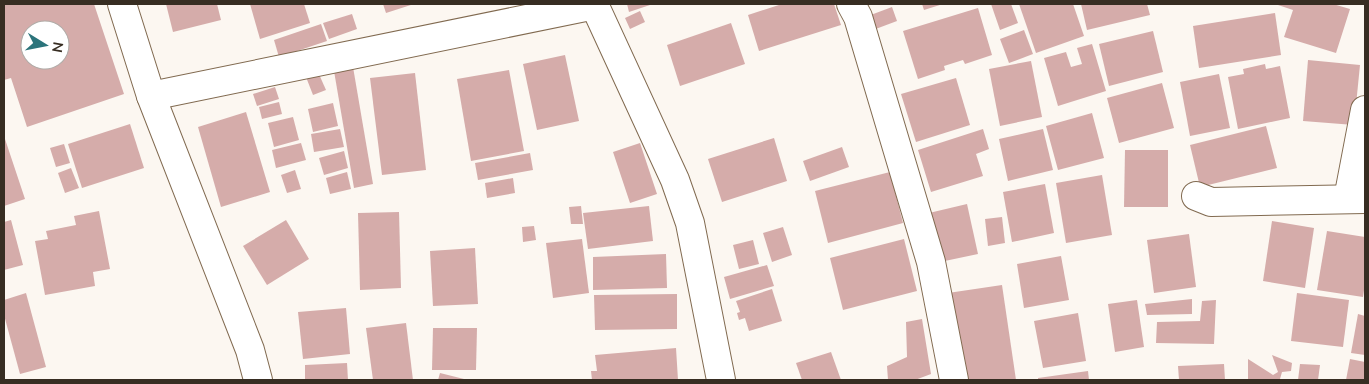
<svg xmlns="http://www.w3.org/2000/svg" width="1369" height="384" font-family="'Nunito Sans',sans-serif">
<style>
.building{fill:#d5acaa;fill-rule:evenodd}
.lines{fill:none;stroke-linecap:round;stroke-linejoin:round}
.street-casing{stroke:#816a50;stroke-width:30}
.street{stroke:#fff;stroke-width:28}
</style>
<rect width="100%" height="100%" fill="#fcf7f1"/>
<!-- building -->
<g class="building">
<path d="M4 4H94L124 94 27 127 11 78 4 80ZM30 30H60V60H30Z"/>
<path d="M166 4H217L221 20 173 32Z"/>
<path d="M250 4H304L310 23 260 39Z"/>
<path d="M383 4H414L386 13Z"/>
<path d="M627 4H653L629 12Z"/>
<path d="M782 4H834L841 25 759 51 748 15Z"/>
<path d="M922 4H943L924 10Z"/>
<path d="M991 4H1011L1018 23 1000 30Z"/>
<path d="M1019 4H1073L1084 36 1036 53Z"/>
<path d="M1081 4H1147L1150 15 1087 30Z"/>
<path d="M1275 4H1333L1350 9 1336 53 1284 37 1293 10Z"/>
<path d="M892 7 897 21 873 30 868 16Z"/>
<path d="M978 8 992 55 965 64 963 60 944 66 945 70 918 79 903 31Z"/>
<path d="M640 11 645 22 630 29 625 18Z"/>
<path d="M1275 13 1281 55 1199 68 1193 26Z"/>
<path d="M352 14 357 29 329 39 323 23Z"/>
<path d="M731 23 745 64 680 86 667 45Z"/>
<path d="M321 24 327 41 279 57 274 40Z"/>
<path d="M1024 30 1033 54 1009 63 1000 39Z"/>
<path d="M1153 31 1163 72 1109 86 1099 44Z"/>
<path d="M1092 44 1106 91 1058 106 1044 58 1066 52 1071 67 1082 64 1077 48Z"/>
<path d="M565 55 579 121 537 130 523 64Z"/>
<path d="M1308 60 1360 65 1354 125 1303 121Z"/>
<path d="M1031 61 1042 117 1000 126 989 69Z"/>
<path d="M1265 64 1266 69 1280 66 1290 118 1238 129 1228 77 1244 74 1243 69Z"/>
<path d="M353 67 373 184 354 188 334 71Z"/>
<path d="M509 70 524 151 471 161 457 79Z"/>
<path d="M318 72 326 90 313 95 306 77Z"/>
<path d="M415 73 426 170 382 175 370 78Z"/>
<path d="M1219 74 1230 128 1190 136 1180 82Z"/>
<path d="M956 78 970 125 916 142 901 94Z"/>
<path d="M1162 83 1174 128 1119 143 1107 98Z"/>
<path d="M275 87 279 99 257 106 253 94Z"/>
<path d="M279 102 282 114 262 119 259 107Z"/>
<path d="M333 103 338 126 313 132 308 109Z"/>
<path d="M246 112 270 192 221 207 198 127Z"/>
<path d="M1092 113 1104 158 1058 170 1046 126Z"/>
<path d="M293 117 299 140 274 147 268 123Z"/>
<path d="M130 124 144 168 82 188 68 144Z"/>
<path d="M1266 126 1277 168 1200 187 1190 145Z"/>
<path d="M340 129 344 147 314 152 311 134Z"/>
<path d="M983 129 989 149 976 154 983 176 931 192 918 150Z"/>
<path d="M1043 129 1053 170 1008 181 999 139Z"/>
<path d="M4 136 25 199 4 206Z"/>
<path d="M774 138 787 181 722 202 708 159Z"/>
<path d="M301 143 306 160 276 168 272 150Z"/>
<path d="M640 143 657 194 630 203 613 152Z"/>
<path d="M64 144 70 163 56 167 50 148Z"/>
<path d="M842 147 849 167 810 181 803 161Z"/>
<path d="M1125 150H1168V207H1124Z"/>
<path d="M344 151 348 168 324 175 319 158Z"/>
<path d="M530 153 533 170 478 180 475 163Z"/>
<path d="M71 168 79 188 65 193 58 173Z"/>
<path d="M295 170 301 189 287 193 281 175Z"/>
<path d="M347 172 351 189 330 194 326 178Z"/>
<path d="M890 172 903 223 828 243 815 191Z"/>
<path d="M1102 175 1112 235 1066 243 1056 183Z"/>
<path d="M513 178 515 193 487 198 485 183Z"/>
<path d="M1045 184 1054 233 1012 242 1003 192Z"/>
<path d="M967 204 978 254 940 262 929 213Z"/>
<path d="M581 206 583 224H571L569 207Z"/>
<path d="M649 206 653 241 588 249 583 213Z"/>
<path d="M99 211 110 269 93 272 95 286 45 295 35 241 48 239 46 231 76 225 74 216Z"/>
<path d="M399 212 401 288 360 290 358 213Z"/>
<path d="M1002 217 1005 243 988 246 985 219Z"/>
<path d="M11 220 23 265 4 270V222Z"/>
<path d="M286 220 309 259 267 285 243 246Z"/>
<path d="M1272 221 1314 228 1305 288 1263 281Z"/>
<path d="M534 226 536 240 523 242 522 227Z"/>
<path d="M783 227 792 255 772 262 763 233Z"/>
<path d="M1327 231 1365 237V284L1363 297 1317 290Z"/>
<path d="M1189 234 1196 287 1154 293 1147 240Z"/>
<path d="M582 239 589 293 553 298 546 243Z"/>
<path d="M904 239 917 291 843 310 830 258Z"/>
<path d="M753 240 759 264 739 269 733 245Z"/>
<path d="M475 248 478 304 433 306 430 251Z"/>
<path d="M666 254 667 288 593 290V257Z"/>
<path d="M1061 256 1069 300 1024 308 1017 264Z"/>
<path d="M767 265 774 286 730 299 724 277Z"/>
<path d="M1002 285 1016 380H961L948 293Z"/>
<path d="M772 289 782 321 749 331 745 318 739 320 737 313 740 312 736 301Z"/>
<path d="M26 293 46 367 20 374 4 315V300Z"/>
<path d="M1297 293 1349 300 1343 347 1291 341Z"/>
<path d="M677 294V329L595 330 594 295Z"/>
<path d="M1192 299V314L1147 315 1145 304Z"/>
<path d="M1137 300 1144 347 1115 352 1108 304Z"/>
<path d="M1216 300 1214 344 1156 343 1157 322 1200 321 1202 301Z"/>
<path d="M346 308 350 354 303 359 298 312Z"/>
<path d="M1078 313 1086 361 1043 368 1034 321Z"/>
<path d="M1358 314 1365 316V355L1351 353Z"/>
<path d="M922 319 931 374 915 380H888L887 366 907 357 906 322Z"/>
<path d="M406 323 413 380H373L366 328Z"/>
<path d="M433 328H477L476 370H432Z"/>
<path d="M676 348 678 380H592L591 371H597L595 355Z"/>
<path d="M831 352 841 380H802L796 363Z"/>
<path d="M1272 355 1292 363 1291 371 1282 372 1280 379 1277 380H1248V359L1273 375 1278 372Z"/>
<path d="M1350 359 1365 362V380H1346Z"/>
<path d="M347 363 348 380H305V365Z"/>
<path d="M1224 364 1225 380H1179L1178 366Z"/>
<path d="M1300 364 1320 365 1318 380H1298Z"/>
<path d="M1088 371 1089 380H1038V378Z"/>
<path d="M440 373 468 380H438Z"/>
</g>
<g class="lines">
<defs>
<g id="street">
<path d="M122 4 151 96 250 350 258 380"/>
<path d="M594 4 675 180 690 223 721 380"/>
<path d="M851 4 858 17 931 262 954 380"/>
<path d="M151 96 595 5"/>
<path d="M1196 196 1211 202 1365 199"/>
<path d="M1348 199 1365 110"/>
</g>
</defs>
<!-- street casing -->
<use href="#street" class="street-casing"/>
<!-- street -->
<use href="#street" class="street"/>
</g>
<!-- border -->
<rect width="1369" height="384" fill="none" stroke="#372d22" stroke-width="10"/>
<!-- north arrow -->
<g transform="translate(45 45) rotate(100)"><circle r="24" fill="#ffffff" stroke="#afaba7"/>
<path d="M0-4L9 19L0 12L-9 19Z" fill="#2b747b"/>
<text y="-8" font-size="14" font-weight="bold" text-anchor="middle" fill="#372d22">N</text>
</g>
</svg>
